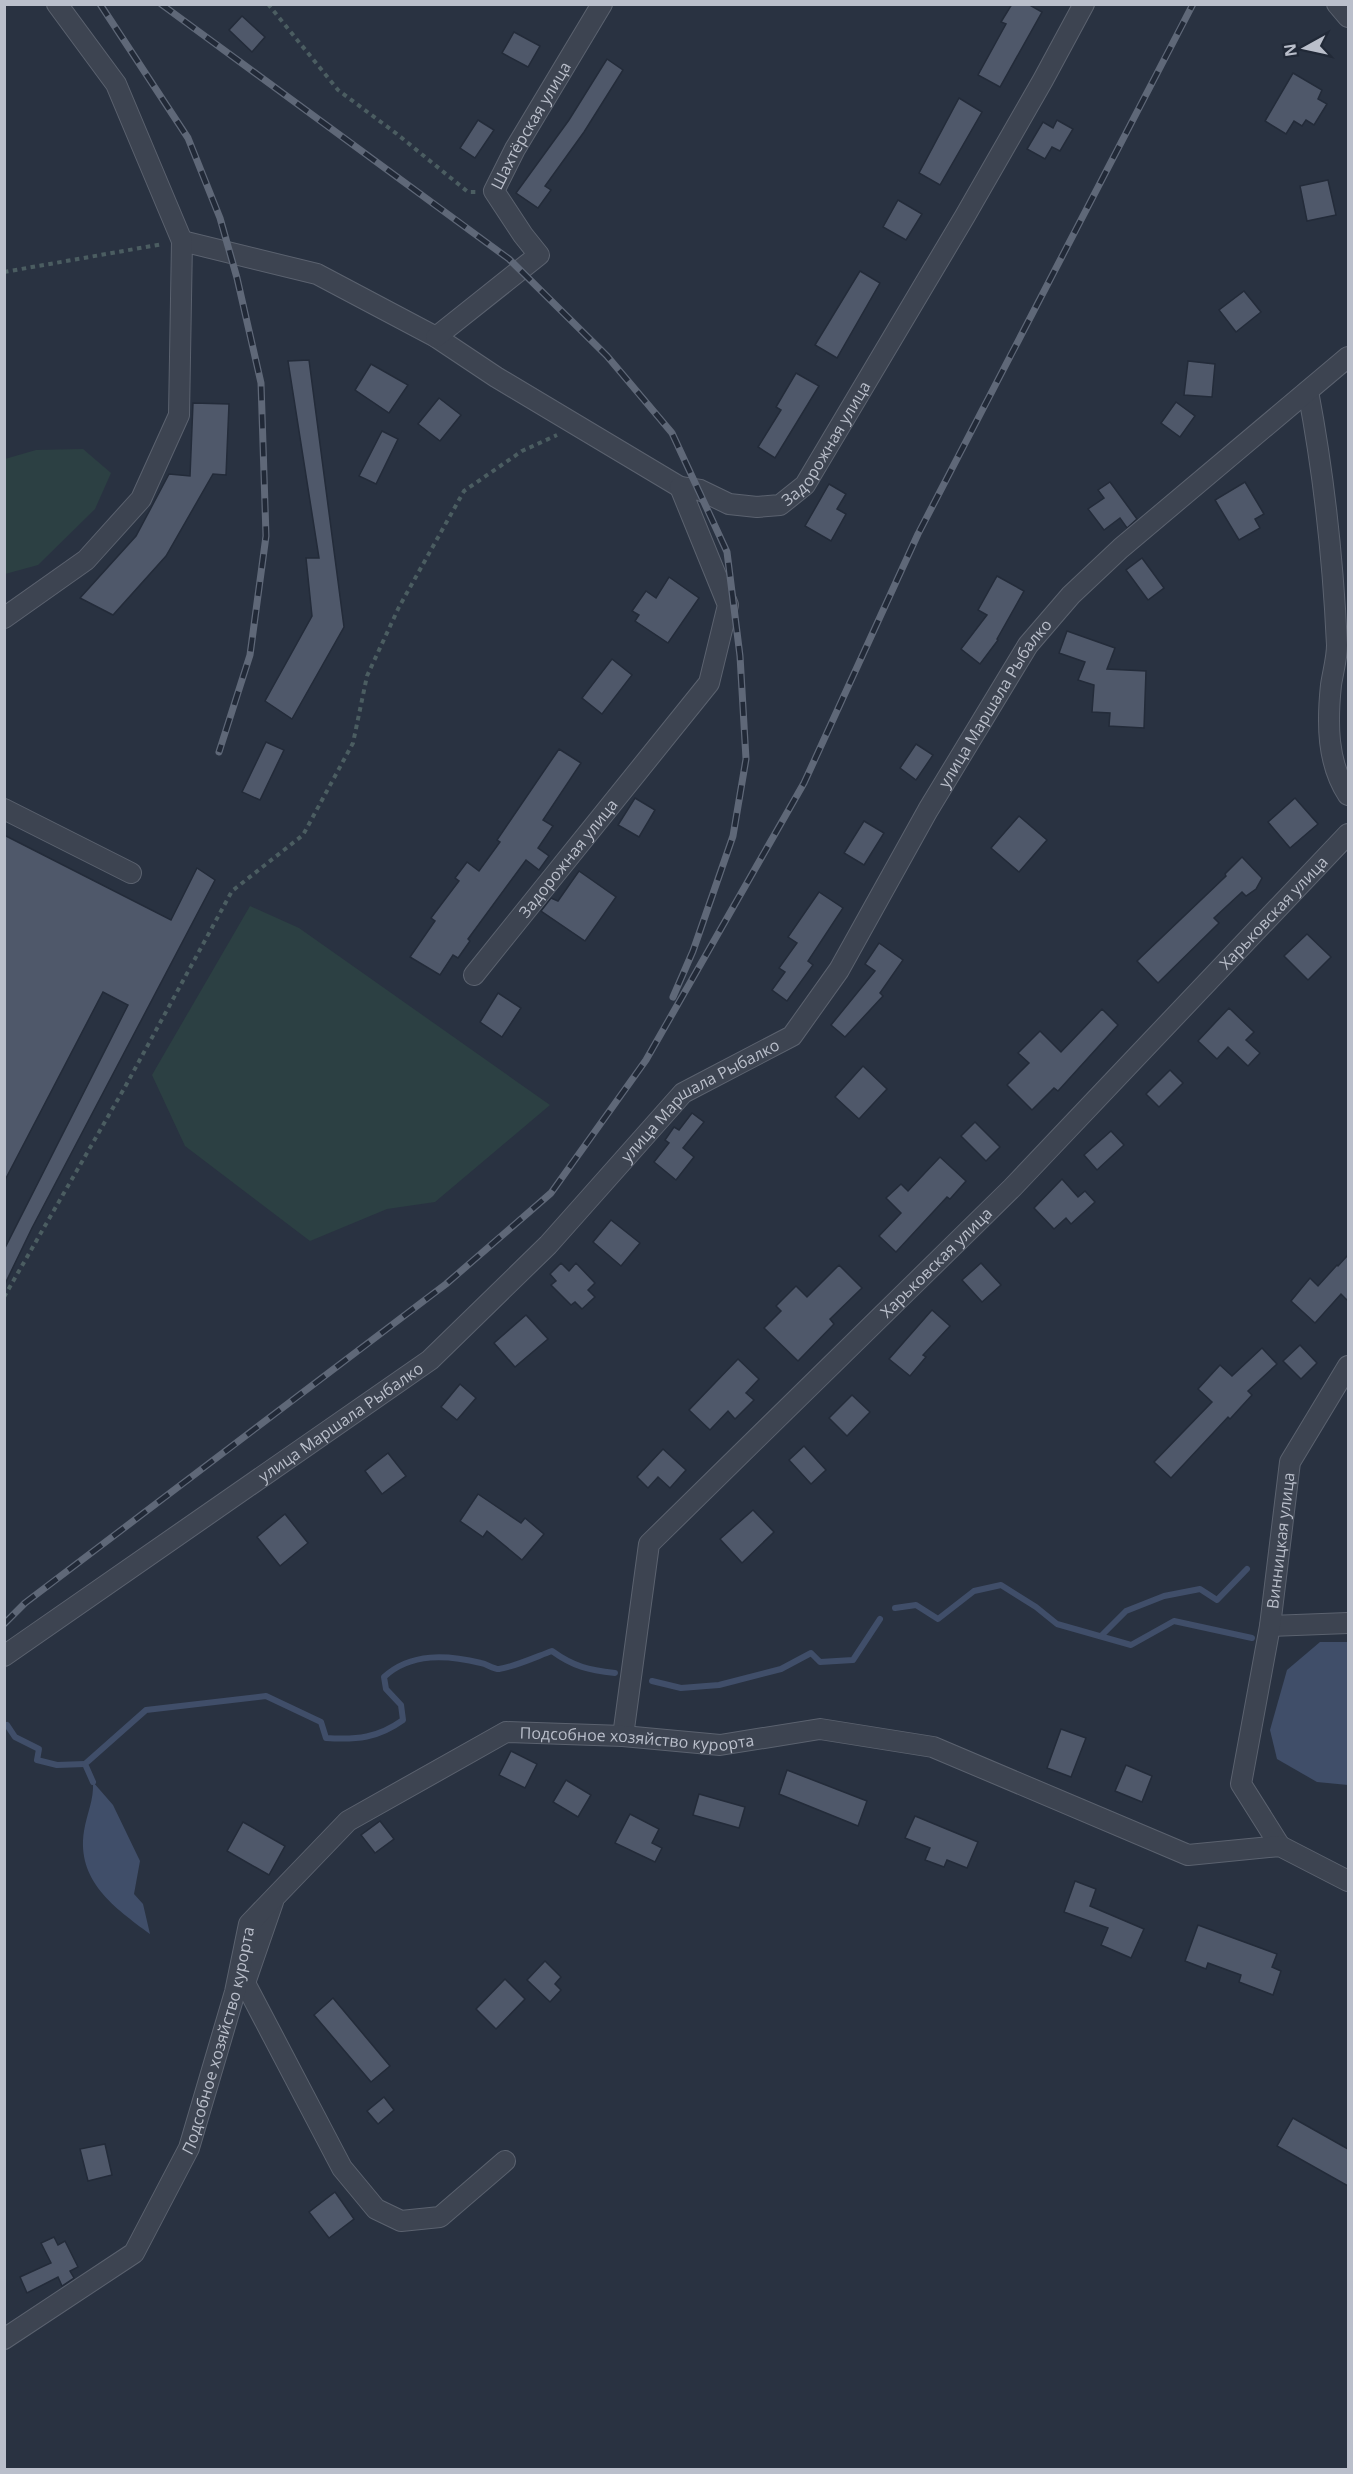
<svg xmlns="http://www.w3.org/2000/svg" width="1353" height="2474" font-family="'Open Sans',sans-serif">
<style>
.green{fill:#2c4043}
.water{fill:#404e69}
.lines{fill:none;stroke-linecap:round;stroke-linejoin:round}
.stream{stroke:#404e69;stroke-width:6}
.building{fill:#4f586a;stroke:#232b39;stroke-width:1.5}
.minor-casing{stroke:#5b626f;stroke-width:22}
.path{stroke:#4b5d61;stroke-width:4;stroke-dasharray:4.5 4.5;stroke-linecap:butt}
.minor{stroke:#3d4451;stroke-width:20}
.rail-casing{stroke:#5f6878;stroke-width:7}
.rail{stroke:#212937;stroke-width:4.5;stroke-dasharray:14;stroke-linecap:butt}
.labels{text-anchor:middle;stroke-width:4.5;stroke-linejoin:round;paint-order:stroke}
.street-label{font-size:16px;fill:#babfcb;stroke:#212937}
</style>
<rect width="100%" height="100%" fill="#293241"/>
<!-- green -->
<g class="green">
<path d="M83 449 111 473 95 509 38 565 5 574V459L36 450Z"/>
<path d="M250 906 299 928 550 1105 435 1202 387 1209 310 1241 185 1146 152 1075Z"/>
</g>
<!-- water -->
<g class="water">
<path d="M1320 1642H1348V1785L1317 1782 1277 1759 1270 1730 1287 1670Z"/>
<path d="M93 1782 113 1805 140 1861 134 1894 143 1904 150 1934C115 1908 76 1881 84 1831 87 1813 94 1800 93 1782Z"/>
</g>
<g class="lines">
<!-- stream -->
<g class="stream">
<path d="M895 1608 916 1605 938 1619 974 1591 1001 1585 1036 1607 1057 1624 1131 1645 1174 1621 1252 1638"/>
<path d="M1101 1636 1126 1611 1164 1596 1200 1589 1217 1600 1247 1569"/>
<path d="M652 1681 681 1688 719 1685 781 1669 811 1653 820 1662 853 1660 880 1619"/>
<path d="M7 1725 15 1737 39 1749 37 1760 57 1765 85 1764"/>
<path d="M93 1782 85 1764 146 1710 266 1696 321 1722 326 1738C357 1740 378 1738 403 1720L401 1705 386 1689 384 1677C411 1652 448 1655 481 1663 487 1664 493 1669 499 1669 514 1667 538 1656 552 1651 574 1667 589 1670 615 1673"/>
</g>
</g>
<!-- building -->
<g class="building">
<path d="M1012 4H1028L1042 12 1000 87 978 75 1006 24 1001 22Z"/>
<path d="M242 16 265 37 252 52 229 30Z"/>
<path d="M514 32 540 46 528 67 502 53Z"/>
<path d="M607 59 623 70 584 132 545 186 551 190 538 208 516 193 569 120Z"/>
<path d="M1293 73 1322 90 1318 99 1327 104 1314 125 1306 120 1302 126 1294 121 1286 134 1265 121Z"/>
<path d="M959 98 982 112 940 185 919 173Z"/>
<path d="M478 120 494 130 475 158 460 148Z"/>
<path d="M1057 120 1073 129 1060 151 1052 147 1045 159 1027 149 1043 122 1053 128Z"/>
<path d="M1328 180 1336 215 1307 221 1300 186Z"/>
<path d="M898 200 922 214 906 240 883 227Z"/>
<path d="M860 271 880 283 837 358 815 345Z"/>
<path d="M1244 291 1261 312 1236 332 1219 310Z"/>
<path d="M309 360 344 627 292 719 265 701 312 616 306 558H319L288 361Z"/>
<path d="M1188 361 1215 364 1212 397 1184 395Z"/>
<path d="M371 364 408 385 389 413 355 390Z"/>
<path d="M796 373 819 386 775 458 758 447 781 410 776 407Z"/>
<path d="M439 398 461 415 440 441 418 424Z"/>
<path d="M1176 402 1195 416 1180 437 1161 423Z"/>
<path d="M193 403 229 404 226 475 213 474 166 556 113 615 80 598 136 536 169 474 190 476Z"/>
<path d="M382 431 398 439 376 484 359 476Z"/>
<path d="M1110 482 1137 519 1127 528 1120 518 1104 530 1088 509 1104 498 1098 490Z"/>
<path d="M1245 482 1264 514 1255 519 1260 528 1239 540 1215 500Z"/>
<path d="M829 484 846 494 837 509 846 514 831 541 805 526Z"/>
<path d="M1142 558 1164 588 1148 600 1126 570Z"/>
<path d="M997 576 1024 591 997 639 998 640 980 664 961 649 987 615 978 610Z"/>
<path d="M669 577 699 598 668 643 635 621 639 615 632 611 646 591 656 598Z"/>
<path d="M1067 631 1115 648 1107 669 1146 671 1144 728 1109 726 1110 713 1092 712 1094 685 1078 680 1085 662 1059 653Z"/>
<path d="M612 659 632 675 602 714 582 698Z"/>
<path d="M266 742 284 750 260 800 242 792Z"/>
<path d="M916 744 933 755 916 780 900 768Z"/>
<path d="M559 749 581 763 543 820 553 826 538 848 549 856 539 870 526 860 468 939 470 941 458 958 453 955 440 975 410 957 435 921 431 918 459 881 455 878 467 862 479 871 500 842 497 840Z"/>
<path d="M635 798 655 810 639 837 618 825Z"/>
<path d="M1295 798 1318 824 1290 848 1268 822Z"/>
<path d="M1019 816 1047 840 1019 872 991 848Z"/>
<path d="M864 821 884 833 864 865 844 853Z"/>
<path d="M4 835 171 920 197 868 215 880 32 1228 4 1286V1250L128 1005 103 992 4 1182Z"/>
<path d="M1242 857 1262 878 1256 889 1246 896 1242 892 1214 918 1219 923 1158 983 1137 961 1226 876 1225 874Z"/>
<path d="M579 871 616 897 585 941 541 911 551 898 558 901Z"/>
<path d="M819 892 843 908 808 961 813 965 787 1001 772 990 785 972 779 968 797 943 788 937Z"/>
<path d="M1307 934 1331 957 1308 980 1284 956Z"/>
<path d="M879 943 903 960 880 993 883 996 845 1037 831 1025 875 971 865 964Z"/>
<path d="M498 993 521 1008 502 1037 480 1022Z"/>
<path d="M1229 1008 1254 1032 1246 1040 1260 1053 1248 1066 1228 1047 1217 1059 1198 1041Z"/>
<path d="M1102 1009 1118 1025 1058 1091 1054 1088 1032 1110 1007 1085 1029 1063 1018 1053 1040 1031 1061 1052Z"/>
<path d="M863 1066 887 1089 859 1119 835 1097Z"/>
<path d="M1170 1070 1183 1083 1159 1107 1146 1094Z"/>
<path d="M692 1113 704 1122 683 1148 694 1157 676 1180 654 1162 669 1143 665 1140 674 1127 679 1130Z"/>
<path d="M975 1122 1000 1147 986 1161 961 1136Z"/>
<path d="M1111 1131 1124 1145 1097 1170 1084 1155Z"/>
<path d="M940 1157 966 1181 950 1199 947 1197 896 1252 879 1236 901 1213 886 1198 901 1184 908 1191Z"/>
<path d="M1062 1179 1078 1197 1085 1191 1095 1202 1071 1224 1066 1218 1054 1229 1034 1208Z"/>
<path d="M611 1220 640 1243 621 1266 593 1242Z"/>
<path d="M1348 1255V1301L1341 1294 1315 1323 1291 1301 1310 1278 1318 1286 1337 1265 1338 1266Z"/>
<path d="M561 1263 569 1271 576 1263 595 1283 588 1290 595 1297 582 1309 575 1302 571 1305 551 1285 556 1281 550 1274Z"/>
<path d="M981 1263 1001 1285 982 1302 962 1280Z"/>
<path d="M839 1265 862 1288 830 1319 834 1324 798 1361 764 1328 781 1311 776 1306 796 1286 807 1297Z"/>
<path d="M932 1310 950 1326 923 1355 926 1357 910 1376 889 1359Z"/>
<path d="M526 1315 548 1339 515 1367 494 1343Z"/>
<path d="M1300 1345 1317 1363 1301 1379 1283 1361Z"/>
<path d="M1262 1348 1277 1364 1248 1391 1252 1395 1230 1419 1228 1417 1171 1478 1154 1462 1212 1402 1198 1389 1220 1365 1232 1376Z"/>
<path d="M738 1359 759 1379 746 1393 754 1400 735 1419 728 1411 710 1430 689 1410Z"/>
<path d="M460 1384 476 1398 457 1420 441 1407Z"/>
<path d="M852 1395 870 1412 847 1436 829 1418Z"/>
<path d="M804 1446 826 1470 811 1484 789 1460Z"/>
<path d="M663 1449 686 1470 670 1488 658 1477 648 1488 637 1477Z"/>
<path d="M388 1453 406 1476 382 1494 365 1471Z"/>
<path d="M478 1494 521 1523 525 1518 544 1534 522 1560 487 1531 483 1537 460 1521Z"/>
<path d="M753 1510 774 1532 742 1563 720 1539Z"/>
<path d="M285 1514 308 1543 280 1566 257 1537Z"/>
<path d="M1061 1729 1086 1738 1071 1777 1047 1768Z"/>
<path d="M511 1751 537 1764 525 1788 499 1775Z"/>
<path d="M1126 1765 1152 1776 1142 1802 1115 1791Z"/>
<path d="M787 1770 867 1801 858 1826 779 1794Z"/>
<path d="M566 1780 591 1795 578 1817 553 1802Z"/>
<path d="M699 1794 745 1807 739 1828 693 1815Z"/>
<path d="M630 1814 659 1829 652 1843 662 1848 655 1862 615 1843Z"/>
<path d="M915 1816 978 1842 967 1868 947 1860 944 1867 925 1860 930 1848 905 1838Z"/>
<path d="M380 1821 394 1839 375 1853 361 1835Z"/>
<path d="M243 1822 285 1846 269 1875 227 1851Z"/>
<path d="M1075 1881 1096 1889 1090 1906 1144 1929 1131 1958 1101 1945 1108 1928 1064 1912Z"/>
<path d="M1198 1925 1277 1954 1272 1967 1281 1971 1273 1995 1239 1982 1241 1975 1208 1963 1206 1969 1185 1961Z"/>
<path d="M545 1961 561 1977 555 1984 561 1990 550 2002 527 1980Z"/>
<path d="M505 1979 525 1999 496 2029 476 2009Z"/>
<path d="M333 1998 390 2066 371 2082 314 2015Z"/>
<path d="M384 2097 394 2110 378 2124 367 2111Z"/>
<path d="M1293 2118 1348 2149V2186L1277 2146Z"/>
<path d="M105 2144 112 2175 88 2181 80 2149Z"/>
<path d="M335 2192 354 2219 329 2238 309 2212Z"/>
<path d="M54 2237 58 2245 65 2241 78 2267 70 2271 74 2278 62 2286 58 2277 27 2293 20 2277 51 2263 41 2243Z"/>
</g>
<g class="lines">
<defs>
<g id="minor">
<path d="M1337 4 1348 17"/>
<path d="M182 241 317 274 436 337 496 377 680 487"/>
<path id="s1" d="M436 337 539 255 523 235 494 191 515 149 602 4"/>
<path d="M1308 391C1324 475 1333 559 1337 645 1337 658 1333 672 1331 685 1327 723 1327 763 1348 795"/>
<path d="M4 618 86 560 141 499 179 415 182 241 116 84 57 4"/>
<path d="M4 809 131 873"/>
<path id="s2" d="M474 975 709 683 728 605 680 487 700 490 729 504 757 507 780 505 805 485 965 216 1043 80 1084 4"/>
<path d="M1270 1626 1348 1623"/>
<path id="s3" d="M4 1656 430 1360 548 1245 683 1093 792 1036 839 970 928 810 1028 645 1071 595 1121 548 1348 357"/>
<path id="s4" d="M623 1736 649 1544 1012 1188 1348 834"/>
<path id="s5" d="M1280 1846 1241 1784 1270 1626 1290 1462 1348 1366"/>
<path d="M273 1902 245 1983 342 2168 376 2209 401 2221 440 2217 505 2161"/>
<path id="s6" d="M4 2339 134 2253 189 2148 235 1992 249 1924 348 1821 506 1732 623 1736 720 1745 820 1729 933 1747 1188 1855 1280 1846 1348 1881"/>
</g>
</defs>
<!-- minor casing -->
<use href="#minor" class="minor-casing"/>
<!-- path -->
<g class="path">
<path d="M268 4 338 90 397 134 468 192H476"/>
<path d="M4 272 163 244"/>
<path d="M4 1297 125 1087 232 891 303 835 353 743 367 676 399 607 464 491 522 451 557 435"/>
</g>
<!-- minor -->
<use href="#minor" class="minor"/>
<defs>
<g id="rail">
<path d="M100 4 188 138 220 218 237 278 261 383 266 536 250 655 219 752"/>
<path d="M161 4 509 259 607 356 672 433 727 552 740 656 746 759 733 836 693 951 673 997"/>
<path d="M4 1624 25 1603 446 1284 551 1193 646 1060 804 783 918 534 1193 4"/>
</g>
</defs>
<!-- rail casing -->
<use href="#rail" class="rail-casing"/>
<!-- rail -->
<use href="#rail" class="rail"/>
</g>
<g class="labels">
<!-- street labels -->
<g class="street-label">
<text dy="6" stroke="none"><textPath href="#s1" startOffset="285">Шахтёрская улица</textPath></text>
<text dy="6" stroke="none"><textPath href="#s2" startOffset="764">Задорожная улица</textPath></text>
<text dy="6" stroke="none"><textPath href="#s3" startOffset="1400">улица Маршала Рыбалко</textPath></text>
<text dy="6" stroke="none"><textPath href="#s2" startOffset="150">Задорожная улица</textPath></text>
<text dy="6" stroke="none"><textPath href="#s4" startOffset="1082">Харьковская улица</textPath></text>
<text dy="6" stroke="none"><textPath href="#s3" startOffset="896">улица Маршала Рыбалко</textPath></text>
<text dy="6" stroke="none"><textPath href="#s4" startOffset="596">Харьковская улица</textPath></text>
<text dy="6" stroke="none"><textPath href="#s3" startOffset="410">улица Маршала Рыбалко</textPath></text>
<text dy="6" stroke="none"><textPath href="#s5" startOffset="320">Винницкая улица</textPath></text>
<text dy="6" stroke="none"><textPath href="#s6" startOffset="962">Подсобное хозяйство курорта</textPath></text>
<text dy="6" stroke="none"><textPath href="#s6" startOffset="386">Подсобное хозяйство курорта</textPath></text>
</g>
</g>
<!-- border -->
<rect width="1353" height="2474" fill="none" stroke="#babfcb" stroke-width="12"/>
<!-- north arrow -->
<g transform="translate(1305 48) rotate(262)" stroke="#212937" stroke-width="4.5" paint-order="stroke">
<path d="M0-4.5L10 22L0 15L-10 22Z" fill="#babfcb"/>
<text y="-9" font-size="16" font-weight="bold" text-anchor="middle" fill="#babfcb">N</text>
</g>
</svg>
